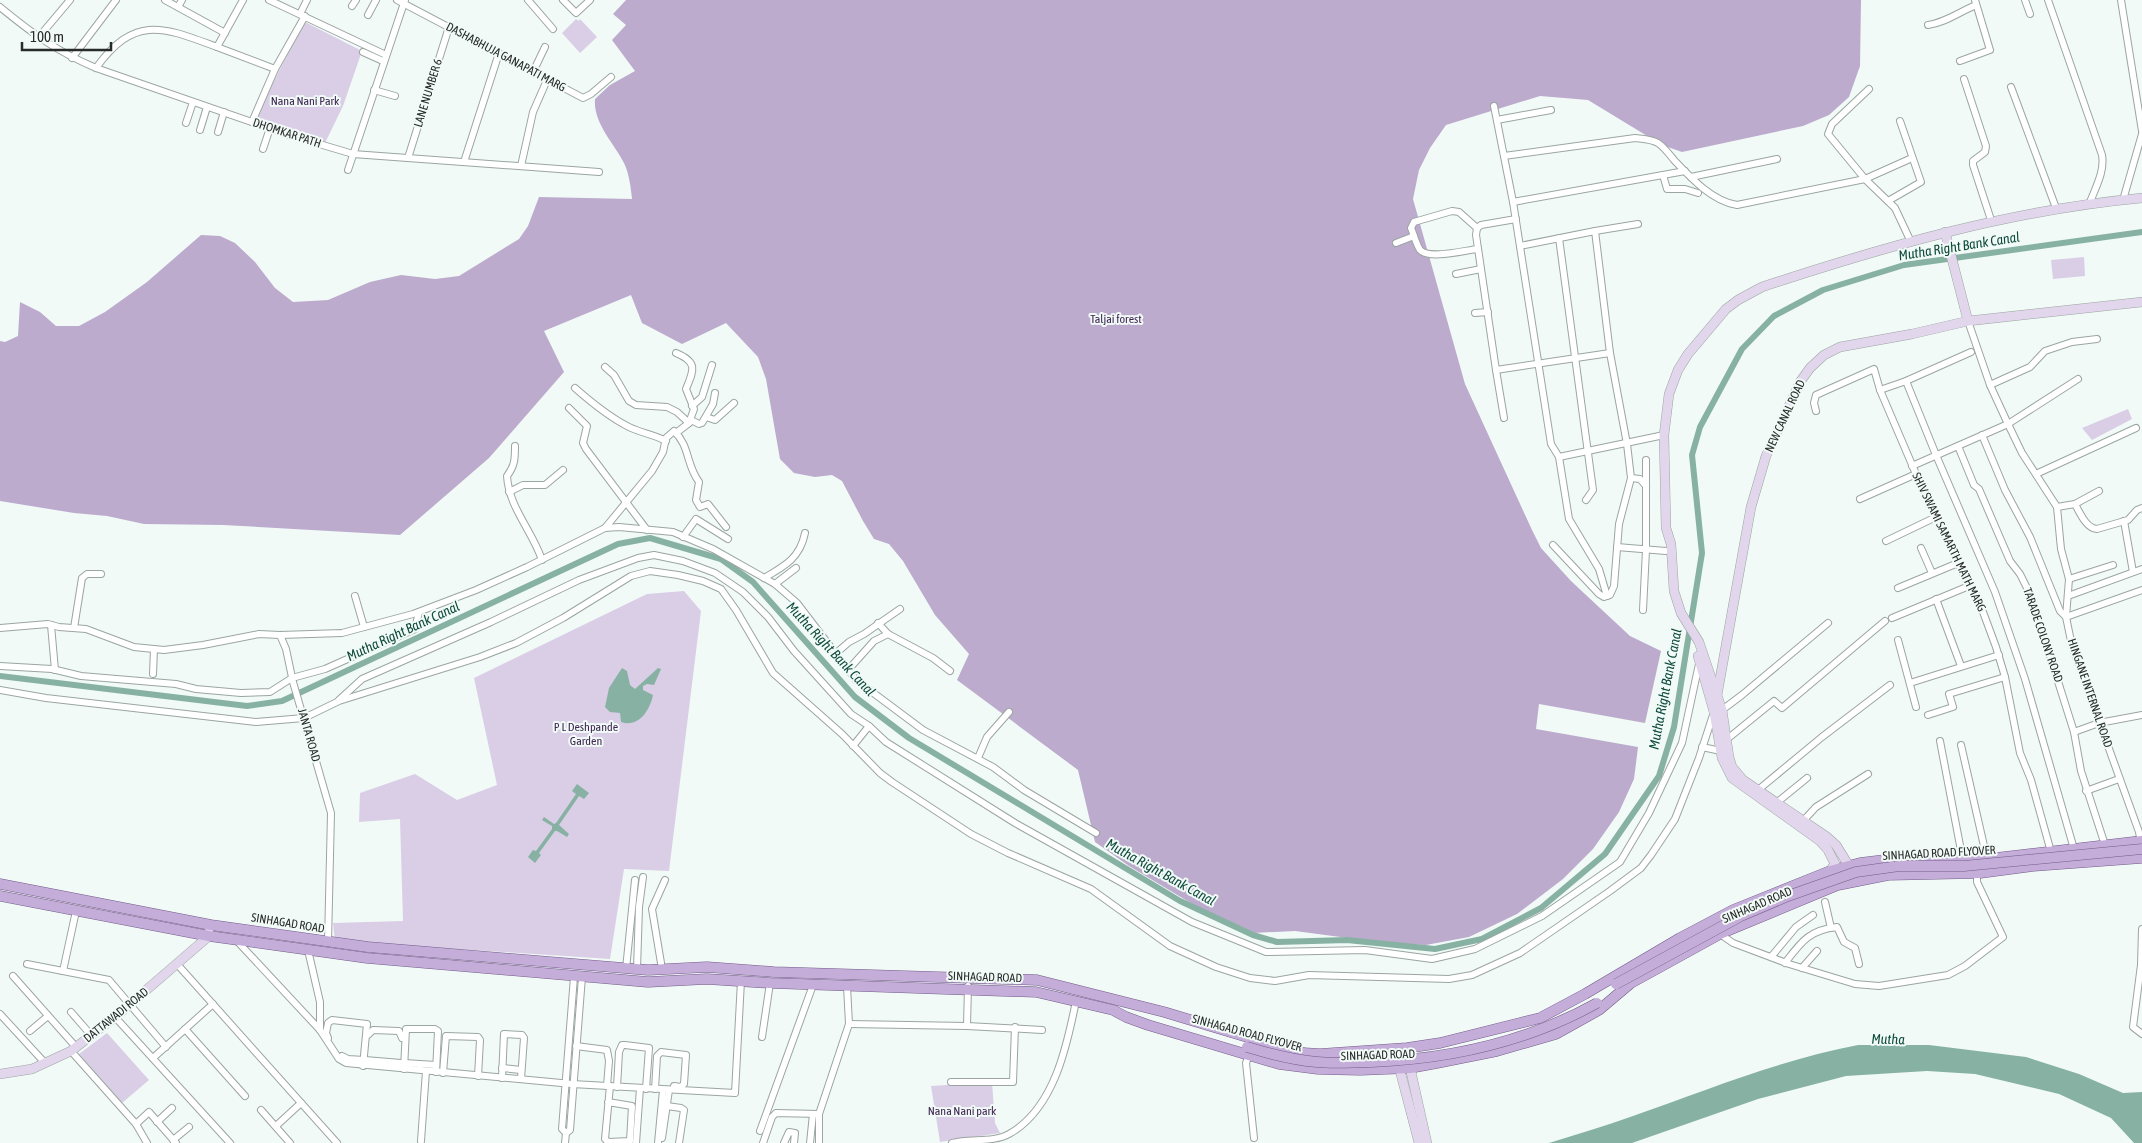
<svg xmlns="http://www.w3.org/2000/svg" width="2142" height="1143" font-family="'Asap Condensed',sans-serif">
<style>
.green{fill:#dacee6}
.forest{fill:#bcabcd}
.water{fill:#87b2a3}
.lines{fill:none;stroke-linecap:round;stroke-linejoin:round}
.canal{stroke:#87b2a3;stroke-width:6}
.street-casing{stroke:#9ba5a1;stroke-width:8}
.secondary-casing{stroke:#9ba5a1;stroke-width:10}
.primary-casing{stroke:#745c8a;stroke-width:11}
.street{stroke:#fff;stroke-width:6}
.secondary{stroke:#e2d6ec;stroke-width:9}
.primary{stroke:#c4add8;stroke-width:10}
.primary-bridge-casing{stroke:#745c8a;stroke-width:11;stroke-linecap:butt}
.primary-bridge{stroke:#c4add8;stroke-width:10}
.labels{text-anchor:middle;stroke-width:4;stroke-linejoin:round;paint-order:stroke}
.street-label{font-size:12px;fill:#272b29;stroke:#f1faf7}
.park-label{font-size:12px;fill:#3e2551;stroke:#f1faf7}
.water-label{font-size:14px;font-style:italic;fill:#0f4b3b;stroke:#f1faf7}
</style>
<rect width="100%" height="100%" fill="#f1faf7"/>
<!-- green -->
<g class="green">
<path d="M576 19 579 21 580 19 597 37 580 53 562 33Z"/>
<path d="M305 22 362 51 343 106 324 145 252 122Z"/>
<path d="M2084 257 2085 276 2053 279 2051 260Z"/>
<path d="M2128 409 2132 419 2092 440 2082 428Z"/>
<path d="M684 591 701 611 669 871 624 869 610 959 335 941 333 923 403 921 400 819 359 822 360 793 415 774 457 800 497 785 474 678 647 594Z"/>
<path d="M107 1033 149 1080 122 1103 79 1054Z"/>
<path d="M992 1082 995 1123 1000 1133 940 1142 931 1086Z"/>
</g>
<!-- forest -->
<path class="forest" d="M626 0H1861L1860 66 1849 97 1829 115 1803 126 1682 152 1662 145 1588 100 1540 96 1446 125 1430 148 1419 170 1413 199 1465 384 1532 530 1541 548 1571 581 1630 636 1661 651 1645 723 1539 704 1536 729 1638 747 1634 779 1619 812 1593 849 1563 879 1517 914 1469 937 1426 945 1386 943 1295 931 1253 933 1219 920 1129 866 1095 842 1078 770 957 680 969 654 935 615 903 561 889 544 874 539 863 521 842 481 832 475 815 477 794 473 780 459 766 379 758 357 726 323 682 344 642 323 631 295 544 331 564 372 489 458 400 535 223 525 144 524 107 516 74 513 0 501V341L5 342 18 336 20 302 40 312 56 326H79L105 312 147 282 201 235 220 236 235 243 255 262 275 288 293 302 328 300 370 282 401 275 435 279 459 276 519 239 528 226 539 197 632 199C631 188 629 173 624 163 614 143 593 123 595 99L610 85 635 71 612 40 626 25 613 14Z"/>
<!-- water -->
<g class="water">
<path d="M622 668 627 671 630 685 635 689 658 668 661 669 654 685 647 684 643 686V690L653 695C650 710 639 728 621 722L620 713 610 712 605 707 609 688Z"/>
<path d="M577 784 589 793 584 799 579 796 559 825 569 834 567 837 557 831H555L539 853 541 855 535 863 528 857 533 850 536 851 552 829V826L542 820 544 817 554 824 556 823 576 794 572 791Z"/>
<path d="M1858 1045H1929L2026 1057 2079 1074 2123 1093 2142 1092V1143H2134L2111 1118 2059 1094 1975 1074 1927 1071 1846 1076 1758 1099 1632 1143H1549C1577 1134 1605 1126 1633 1116 1707 1090 1780 1060 1858 1045Z"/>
</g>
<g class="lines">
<!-- canal -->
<path class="canal" d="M0 676 247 706 282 701 618 544 650 538 721 559 753 582 855 697 909 738 1180 901 1253 935 1277 942 1347 940 1435 949 1482 939 1541 908 1605 854 1659 776 1674 727 1702 553 1692 455 1700 427 1742 349 1774 316 1823 290 1904 265 2142 232"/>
<defs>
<g id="street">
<path d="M165 0 225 33"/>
<path d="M269 0 386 55"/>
<path d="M397 0 583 98 591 94 611 77"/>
<path d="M528 0 553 29"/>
<path d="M563 0 576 13 590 0"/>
<path d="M2025 0 2030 14"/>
<path d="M2048 0 2102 155C2105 172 2095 188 2089 205"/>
<path d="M2121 0 2142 131"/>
<path d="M352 6 356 0"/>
<path d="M0 7C33 34 56 51 96 68L289 135 353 154 599 172"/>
<path d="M178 7 182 0"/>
<path d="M300 14 307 0"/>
<path d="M368 15 376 0"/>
<path d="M1928 25C1945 23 1959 12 1976 5"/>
<path d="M38 38 70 0"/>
<path d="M217 47 275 69"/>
<path d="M363 52 383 61"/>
<path d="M72 58 116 0"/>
<path d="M1960 61 1990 50 1975 0"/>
<path d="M96 68C135 14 163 27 217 47L243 0"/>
<path d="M533 72 545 47"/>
<path d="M1964 79 1986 146 1985 152 1973 161V165L1991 220"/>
<path d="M2011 87 2056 208"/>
<path d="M1869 89 1832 124 1828 134 1865 179 1895 208 1911 242"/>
<path d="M374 90 395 96"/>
<path d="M1494 106 1513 202 1551 444 1559 457 1569 519 1599 569 1607 596"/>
<path d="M1497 120 1551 110"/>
<path d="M252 122 275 69 305 16"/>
<path d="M186 123 193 102"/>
<path d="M200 130 207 107"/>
<path d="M218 132 224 112"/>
<path d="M263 149 270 128"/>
<path d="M1504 156 1635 138C1643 139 1651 139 1658 143 1664 147 1670 155 1674 160 1691 178 1712 201 1737 205L1865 179 1912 158"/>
<path d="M408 158 449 27"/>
<path d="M464 162 499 53"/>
<path d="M521 166 533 112 547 80"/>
<path d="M348 170 405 0"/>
<path d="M1663 175 1667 189H1685L1698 193"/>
<path d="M1691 177 1777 159"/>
<path d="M2123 200 2142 134"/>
<path d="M1888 201 1921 182 1900 121"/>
<path d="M1513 202 1685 171"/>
<path d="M1477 228 1476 235 1496 370 1610 353"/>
<path d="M1477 228 1459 212 1452 211 1414 222 1411 228C1414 235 1416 244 1420 250 1429 260 1466 250 1478 249"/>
<path d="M1477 228 1481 225 1516 219"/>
<path d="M1559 238 1593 490 1586 500"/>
<path d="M1396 243 1414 236"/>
<path d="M1520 246 1595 231"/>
<path d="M1456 274 1481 269"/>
<path d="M1475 313 1488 312"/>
<path d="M1968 321 1990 385 2008 424 2022 453 2057 507 2061 549 2069 579 2066 617 2072 646 2139 832 2141 843"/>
<path d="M676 353C698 362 694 370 686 389L694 409 689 423 676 433"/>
<path d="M605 367 614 375 629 401 636 405 667 407 677 412 689 423"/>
<path d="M1496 370 1504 418"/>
<path d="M1906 381 1936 455 1995 592 2025 679 2074 849"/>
<path d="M1990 385 2030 367 2045 351 2072 342 2097 339"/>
<path d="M575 388C592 403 609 417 629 427 641 433 653 434 666 441"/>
<path d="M1880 390 1906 381 1971 352"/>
<path d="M692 406 702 397 712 365"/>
<path d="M569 408 587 426 583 443 586 449 647 530"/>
<path d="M1816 411 1814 403 1816 395 1874 369 1880 390 1916 474 1958 563 1969 586 1976 593 1996 647 2005 677 2020 753 2031 780 2051 852"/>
<path d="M706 417 715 420 734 403"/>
<path d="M691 420 699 424 702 423 713 404 715 393"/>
<path d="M1982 435 2005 490 2030 537 2060 611 2066 617 2142 590"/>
<path d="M515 446C515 458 515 466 507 476 509 508 532 530 542 560"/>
<path d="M1958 446 1974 485 1979 489 2010 561 2020 574 2031 596 2074 732 2099 723 2142 715"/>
<path d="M1559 457 1664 435"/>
<path d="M1912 466 2008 424 2078 379"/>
<path d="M2036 474 2136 428"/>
<path d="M1631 478 1640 479 1646 486"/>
<path d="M509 492 523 485H545L563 470"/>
<path d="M1860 499 1916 474"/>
<path d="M2075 504C2080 513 2086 528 2097 529L2128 520 2137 510 2142 508"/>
<path d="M2057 507 2075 504 2099 491"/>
<path d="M2124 521 2133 572"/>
<path d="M605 528 619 527 673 532 713 549 775 584 797 603 856 680 923 730 993 767 1024 790 1096 833"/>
<path d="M683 537 696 519 728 539"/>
<path d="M1886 541 1936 517"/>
<path d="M1553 545 1599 594 1604 597 1610 595 1614 586 1619 524 1631 478 1627 444 1610 353 1595 231 1638 224"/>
<path d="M1617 547 1666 551"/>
<path d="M1921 548 1932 573"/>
<path d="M764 578C785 566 800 558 805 533"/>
<path d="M2069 579 2113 565"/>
<path d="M775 584 796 568"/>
<path d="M1898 588 1958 563"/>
<path d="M355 596 364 627"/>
<path d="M2068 596 2142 569"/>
<path d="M1936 599 1961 666"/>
<path d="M1643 610 1646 550V460"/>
<path d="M1892 618 1969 586"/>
<path d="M878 623 888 634"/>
<path d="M51 625 55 670"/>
<path d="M0 628 48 624 59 627 86 629 134 647 164 650 203 645 259 634 280 635 342 633 413 614 476 590 527 567 605 528 652 471 663 452 666 438 674 431C690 446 686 465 699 482L696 500 700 507 708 504 726 527"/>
<path d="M74 628 82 578 87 574H101"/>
<path d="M280 635 286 649 293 682 331 813 328 942"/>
<path d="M1898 640 1916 707"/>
<path d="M835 654 849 642 864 634 900 609"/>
<path d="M0 666 52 669 81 676 176 684 196 689 241 693 270 692 292 678 325 669 415 629 419 612"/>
<path d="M848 670 874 641 888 634 933 658 950 671"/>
<path d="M153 674 154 649"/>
<path d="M1910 683 1999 655"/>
<path d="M0 690 46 698 256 722 304 718 339 701 480 657 516 643 563 618 631 576 650 571 678 575 703 581 721 589 736 610 773 673 842 734 880 773 892 782 971 834 1008 853 1091 889 1170 946 1216 967 1250 978 1275 981 1309 975 1449 979 1472 975 1520 953 1610 891 1641 868 1651 855 1675 819 1699 758 1714 712 1722 710 1742 695 1828 623"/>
<path d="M339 700 362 679 491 622 579 580 638 558 654 555 683 561 715 573 743 592 768 617 794 651 851 714 869 726 886 742 1015 823 1192 922 1266 952 1365 950 1432 959 1475 949 1542 916 1620 862 1649 813 1682 743 1699 664"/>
<path d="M1928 715 1953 707 1949 694 2005 677"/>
<path d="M2074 732 2081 771 2105 845"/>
<path d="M1726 740 1774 701 1782 708 1885 621"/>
<path d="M1940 741 1963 861"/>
<path d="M1961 745 1987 859"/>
<path d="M853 746 869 726"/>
<path d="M1702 747 1721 751"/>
<path d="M978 758 987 737 1009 712"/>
<path d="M1758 790 1822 737 1890 685"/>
<path d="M2086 791 2119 779"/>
<path d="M1775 804 1807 778"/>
<path d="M1803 821 1816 807 1868 774"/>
<path d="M1825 902 1831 928"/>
<path d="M2142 929 2141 965 2133 1027 2142 1034"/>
<path d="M1720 934 1733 943 1789 964 1855 984 1879 986 1948 975 1965 966 2003 937 1977 882V873"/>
<path d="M237 941 320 1030 339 1059 346 1063 572 1084 735 1093 741 981"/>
<path d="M308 950 320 1002V1030"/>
<path d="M1771 957 1796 927 1813 915"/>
<path d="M1785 963C1801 942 1809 930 1837 927L1844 942 1855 948 1859 964"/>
<path d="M27 964 109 980 166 1047"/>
<path d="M177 964 337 1143"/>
<path d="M1802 968 1817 951"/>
<path d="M626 969 635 880"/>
<path d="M637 969 639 907 643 877"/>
<path d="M662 969 652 909 665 880"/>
<path d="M63 971 76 911"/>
<path d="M13 976 76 1047"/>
<path d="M71 1012 91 1035"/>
<path d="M0 1014 45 1063"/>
<path d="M115 1017 230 1143"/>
<path d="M849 1024 967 1026 968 986"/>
<path d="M967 1026 1042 1030"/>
<path d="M185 1029 245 1096"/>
<path d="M30 1031 48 1016"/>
<path d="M368 1035 373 1030 399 1031 402 1038"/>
<path d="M762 1037 770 983"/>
<path d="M328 1038 326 1033 328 1023 332 1020 367 1024 363 1066"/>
<path d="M576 1046 607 1050 609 1061 607 1086"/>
<path d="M71 1051 136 1124 147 1143"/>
<path d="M1249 1055 1246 1063 1254 1138"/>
<path d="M342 1056 348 1059 364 1060"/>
<path d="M153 1058 213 1004"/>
<path d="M365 1060 401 1063"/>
<path d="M404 1063 436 1065"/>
<path d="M502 1068 521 1070"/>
<path d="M404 1069 406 1029H435L438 1031 436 1072"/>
<path d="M443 1073 446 1036 478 1037 480 1040 478 1076"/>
<path d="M502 1078 504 1034 522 1035 524 1038 521 1079"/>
<path d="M951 1082H1013L1015 1027"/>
<path d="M617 1087 619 1052 622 1045H625L649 1048 646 1089"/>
<path d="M655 1089 657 1056 661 1052 686 1055 684 1084 681 1087 674 1086"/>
<path d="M608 1102 632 1106 630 1141 608 1142 605 1139 610 1086"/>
<path d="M667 1106 681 1108 684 1110 679 1143"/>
<path d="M261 1110 290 1143"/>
<path d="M157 1122 172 1108"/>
<path d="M136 1124 149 1112 176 1143"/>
<path d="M276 1126 301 1103"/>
<path d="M760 1131 813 985"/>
<path d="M566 1133 562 1129 574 977"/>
<path d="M662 1138 669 1090"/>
<path d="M173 1140 189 1127"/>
<path d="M421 1141 426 1071"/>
<path d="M565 1143 566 1133 570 1130 582 977"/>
<path d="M636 1143 640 1088"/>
<path d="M658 1143 663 1090"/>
<path d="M763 1143 772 1117 776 1113 819 1114"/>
<path d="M784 1143 789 1132 795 1133 794 1143"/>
<path d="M810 1143 813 1114"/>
<path d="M819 1143V1114L849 1024 847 986"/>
<path d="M952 1143C970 1138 993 1143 1009 1134 1054 1109 1067 1046 1076 1001"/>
</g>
<g id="secondary">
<path d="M1945 232 1968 321"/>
<path d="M1698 656 1714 712 1722 758 1732 778 1820 841 1828 850 1835 864 1830 871"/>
<path d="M1714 712 1751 507 1766 456 1800 382 1810 368 1824 355 1840 347 1912 334 1968 321 2142 302"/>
<path d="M1848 873 1849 866 1836 845 1827 837 1743 780 1732 767 1729 757 1722 710 1699 642 1681 613 1674 591 1671 544 1666 528 1664 435 1669 394 1678 370 1688 354 1726 309 1738 300 1762 287C1886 246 2012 210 2142 198"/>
<path d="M1398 1063 1419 1143"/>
<path d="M1409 1063 1427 1143"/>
<path d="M0 1074 32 1069 71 1051 115 1017 209 936V932"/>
</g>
<g id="primary">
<path d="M0 884 211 925 368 947 648 970 707 967 774 972 1037 980 1164 1012 1280 1047 1304 1053 1320 1054 1407 1048 1440 1043 1540 1018 1585 994 1680 938 1733 910 1830 871 1860 863 1893 859 1963 861 1987 859 2142 841"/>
<path d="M0 896 209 936 367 958 648 982 707 979 770 983 1036 992 1113 1010 1126 1017 1148 1025 1279 1064 1318 1069 1360 1070 1410 1068 1437 1063 1497 1051 1556 1034 1599 1010 1631 983 1720 934 1838 885 1888 875 1980 873 2033 866 2142 858"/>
</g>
</defs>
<!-- street casing -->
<use href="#street" class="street-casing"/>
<!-- secondary casing -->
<use href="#secondary" class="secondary-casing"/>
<!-- primary casing -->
<use href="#primary" class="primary-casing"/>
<!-- street -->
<use href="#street" class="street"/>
<!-- secondary -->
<use href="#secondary" class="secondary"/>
<!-- primary -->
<use href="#primary" class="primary"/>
<defs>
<g id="primary-bridge">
<path d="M1616 984 1741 916 1788 896 1856 872 1899 866H1964L2142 849"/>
<path d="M1247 1047C1270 1054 1293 1060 1317 1062 1335 1064 1353 1062 1371 1062 1450 1059 1527 1042 1597 1003"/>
</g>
</defs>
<!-- primary-bridge casing -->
<use href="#primary-bridge" class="primary-bridge-casing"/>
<!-- primary-bridge -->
<use href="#primary-bridge" class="primary-bridge"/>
</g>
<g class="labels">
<!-- street labels -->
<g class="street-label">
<text transform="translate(506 57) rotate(28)" y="4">DASHABHUJA GANAPATI MARG</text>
<text transform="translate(428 93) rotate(-73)" y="4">LANE NUMBER 6</text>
<text transform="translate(287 133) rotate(18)" y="4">DHOMKAR PATH</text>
<text transform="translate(1785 416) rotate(-65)" y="4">NEW CANAL ROAD</text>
<text transform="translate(1949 542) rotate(64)" y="4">SHIV SWAMI SAMARTH MATH MARG</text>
<text transform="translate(2043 635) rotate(71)" y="4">TARADE COLONY ROAD</text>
<text transform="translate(2090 693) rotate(71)" y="4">HINGANE INTERNAL ROAD</text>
<text transform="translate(309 735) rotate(74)" y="4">JANTA ROAD</text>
<text transform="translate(1939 853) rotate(-3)" y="4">SINHAGAD ROAD FLYOVER</text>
<text transform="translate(1757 905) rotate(-23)" y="4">SINHAGAD ROAD</text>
<text transform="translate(288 923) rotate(9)" y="4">SINHAGAD ROAD</text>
<text transform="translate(985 977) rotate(2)" y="4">SINHAGAD ROAD</text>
<text transform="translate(116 1015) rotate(-39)" y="4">DATTAWADI ROAD</text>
<text transform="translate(1247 1033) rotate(15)" y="4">SINHAGAD ROAD FLYOVER</text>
<text transform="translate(1378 1055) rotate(-2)" y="4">SINHAGAD ROAD</text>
</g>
<!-- park labels -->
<g class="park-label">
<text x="305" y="105">Nana Nani Park</text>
<text x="1116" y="323">Taljai forest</text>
<text x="586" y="731">P L Deshpande<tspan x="586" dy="14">Garden</tspan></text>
<text x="962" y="1115">Nana Nani park</text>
</g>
<!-- water labels -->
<g class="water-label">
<text transform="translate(1959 246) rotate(-9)" y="5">Mutha Right Bank Canal</text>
<text transform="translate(403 631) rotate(-25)" y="5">Mutha Right Bank Canal</text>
<text transform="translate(831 649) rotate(47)" y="5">Mutha Right Bank Canal</text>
<text transform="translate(1665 689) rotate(-79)" y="5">Mutha Right Bank Canal</text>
<text transform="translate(1161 872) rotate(29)" y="5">Mutha Right Bank Canal</text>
<text transform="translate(1888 1039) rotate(1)" y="5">Mutha</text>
</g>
</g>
<!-- scale -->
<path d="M22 42v8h89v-8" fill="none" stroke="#272b29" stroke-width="2.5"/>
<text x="30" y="42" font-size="15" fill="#272b29" stroke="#f1faf7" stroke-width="4" paint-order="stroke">100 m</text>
</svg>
